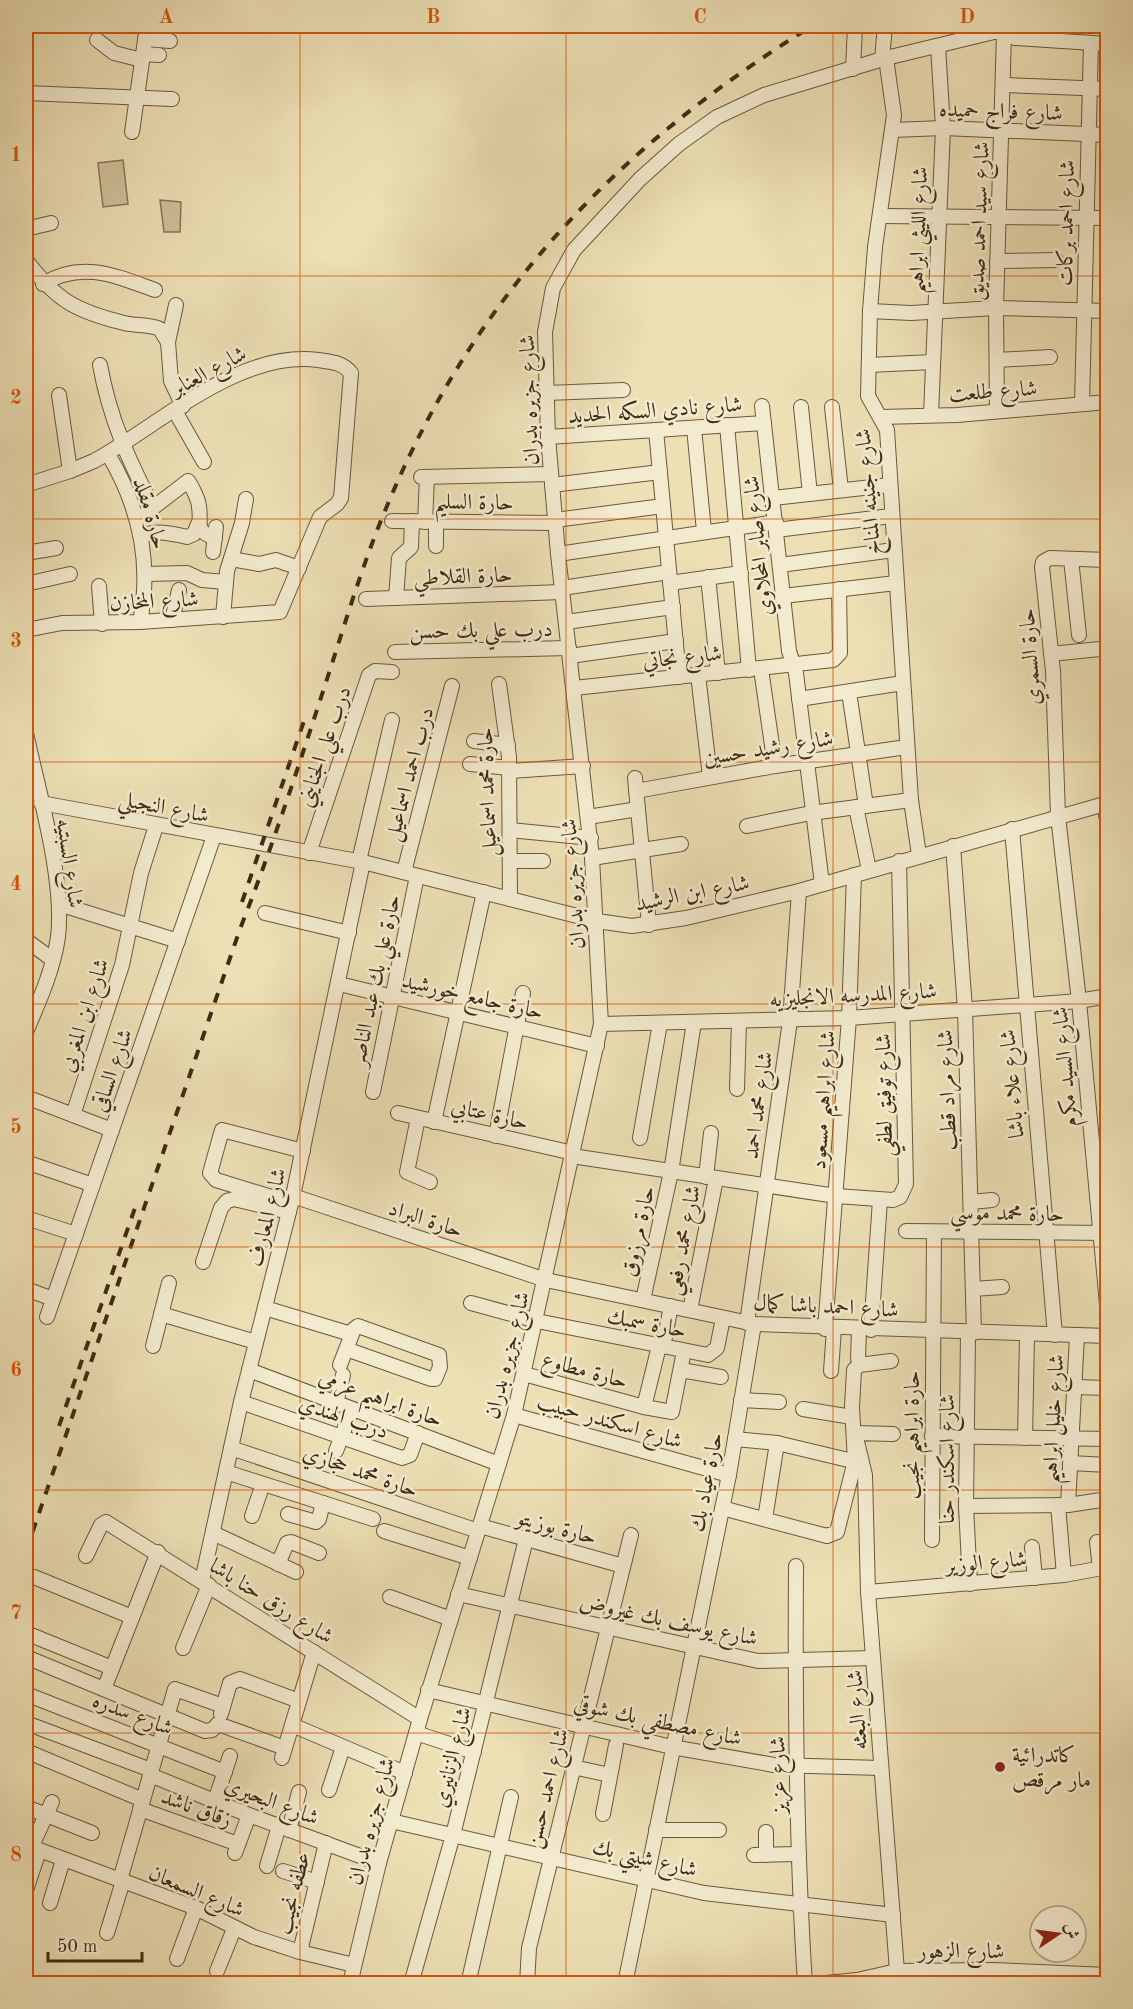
<svg xmlns="http://www.w3.org/2000/svg" width="1133" height="2009" font-family="'Old Standard TT',Amiri,serif">
<style>
.green{fill:#cfc19a;stroke:#867657;stroke-width:1.5}
.lines{fill:none;stroke-linecap:round;stroke-linejoin:round}
.minor-casing{stroke:#6a583c;stroke-width:16}
.minor{stroke:#f3ebcf;stroke-width:14}
.rail{stroke:#3e2b14;stroke-width:4;stroke-dasharray:10 10;stroke-linecap:butt}
.grid{fill:none;stroke:#d7540d;stroke-width:1.5;stroke-opacity:0.55}
.poi-dot{fill:#8f2418;stroke:#f3ebcf;stroke-width:2}
.labels{text-anchor:middle;stroke-width:5;stroke-linejoin:round;paint-order:stroke}
.street-label{font-size:22px;fill:#3e2b14;stroke:#f3ebcf}
.poi-label{font-size:22px;fill:#3e2b14;stroke:#f3ebcf;text-anchor:start}
.neatline{fill:none;stroke:#d7540d;stroke-width:2}
.grid-label{font-size:20px;text-anchor:middle;font-weight:bold;fill:#d7540d}
</style>
<rect width="100%" height="100%" fill="#ede0b5"/>
<filter id="stains"><feTurbulence type="fractalNoise" baseFrequency=".00333" numOctaves="4"/><feColorMatrix values="0 0 0 0 .2 0 0 0 0 .09 0 0 0 0 .02 0 0 0 .5 -.17"/></filter>
<radialGradient id="worn" r=".72"><stop offset=".6" stop-color="#630" stop-opacity="0"/><stop offset="1" stop-color="#630" stop-opacity=".3"/></radialGradient>
<!-- green -->
<g class="green">
<path d="M123 160 128 204 103 207 98 163Z"/>
<path d="M160 200 181 202 180 232H164Z"/>
</g>
<g class="lines">
<defs>
<g id="minor">
<path d="M145 39 170 41"/>
<path d="M97 40 114 53 142 60"/>
<path d="M143 54 159 55"/>
<path d="M886 58 894 115 875 247 870 311 868 396 887 430 911 800 919 855"/>
<path d="M882 59 885 26"/>
<path d="M853 69 855 26"/>
<path d="M1004 85 1108 89"/>
<path d="M26 93 172 99"/>
<path d="M893 130 943 128 1108 135"/>
<path d="M132 132 147 26"/>
<path d="M880 216 1108 218"/>
<path d="M26 229 51 223"/>
<path d="M26 260C56 300 75 311 124 323 136 326 149 324 160 329L168 342 171 381 183 406"/>
<path d="M997 261 1056 260"/>
<path d="M43 284C82 260 116 276 155 290"/>
<path d="M870 311 911 313 996 308 1108 311"/>
<path d="M168 342 176 305"/>
<path d="M26 358V400"/>
<path d="M997 360 1050 357"/>
<path d="M100 365C110 420 128 458 153 508"/>
<path d="M869 365 933 362"/>
<path d="M547 393 623 390"/>
<path d="M59 395 70 471"/>
<path d="M1082 404 1091 43"/>
<path d="M762 406 789 651 796 673 822 884"/>
<path d="M801 407 810 494"/>
<path d="M832 407 841 490"/>
<path d="M175 411 204 462"/>
<path d="M997 411 996 308 1004 33"/>
<path d="M931 415 943 128 938 46"/>
<path d="M881 417 957 415 1108 402"/>
<path d="M727 425 749 670"/>
<path d="M694 428 704 531"/>
<path d="M656 430 679 677"/>
<path d="M548 437 764 423"/>
<path d="M108 454C139 506 152 562 140 622"/>
<path d="M421 477 551 474"/>
<path d="M26 485 70 471 94 461C160 425 238 350 318 360 331 362 342 362 351 373L341 498 337 504 320 517 280 612 140 622 62 623 26 630"/>
<path d="M552 485 660 472"/>
<path d="M773 498 890 485"/>
<path d="M146 513 188 481C191 485 199 500 199 507 202 525 193 530 215 538"/>
<path d="M555 520 663 506"/>
<path d="M392 521 555 523"/>
<path d="M425 522 427 477"/>
<path d="M436 522V546"/>
<path d="M776 530 891 516"/>
<path d="M141 536C158 530 170 533 187 537L194 534 198 524"/>
<path d="M213 552 216 527"/>
<path d="M26 553 56 548"/>
<path d="M558 554 776 522"/>
<path d="M231 559 259 564 276 560 299 568"/>
<path d="M1071 559 1079 635"/>
<path d="M1108 560 1050 558 1043 562 1042 567 1053 671 1058 816 1079 1001 1108 1315"/>
<path d="M780 565 894 550"/>
<path d="M146 574 187 573 202 580 226 582"/>
<path d="M708 577 718 673"/>
<path d="M670 583 741 573"/>
<path d="M26 584 70 574"/>
<path d="M99 586 102 624"/>
<path d="M562 588 669 572"/>
<path d="M783 596 896 583"/>
<path d="M396 598 399 558 411 547 412 521"/>
<path d="M366 599 562 592"/>
<path d="M223 617 227 571 242 523 246 499"/>
<path d="M172 620 179 590"/>
<path d="M566 622 673 607"/>
<path d="M395 652 569 648"/>
<path d="M1051 654 1100 649"/>
<path d="M570 656 676 641"/>
<path d="M761 669 775 766"/>
<path d="M698 675 710 777"/>
<path d="M499 684 509 757 510 899"/>
<path d="M574 688 833 660 840 653 839 589"/>
<path d="M849 692 866 806"/>
<path d="M799 699 903 683"/>
<path d="M26 733C38 790 65 880 58 937 53 971 39 1001 26 1032"/>
<path d="M474 741 508 745"/>
<path d="M470 764 509 768"/>
<path d="M510 771 583 766"/>
<path d="M635 778 649 925"/>
<path d="M636 791 775 766 907 747"/>
<path d="M41 803 363 862 597 921 632 926 686 918 799 891 1108 803"/>
<path d="M1104 804 1108 825"/>
<path d="M856 807 869 870"/>
<path d="M588 817 638 809"/>
<path d="M747 826 811 813 911 800"/>
<path d="M1012 829 1055 1335"/>
<path d="M510 830 591 838"/>
<path d="M953 846 965 1009 974 1333"/>
<path d="M309 853 369 675 375 671 392 672"/>
<path d="M592 858 681 844"/>
<path d="M359 861 392 720"/>
<path d="M510 861H543"/>
<path d="M404 872 452 686"/>
<path d="M59 904 178 941"/>
<path d="M265 913 349 933"/>
<path d="M26 940 53 960"/>
<path d="M339 984 597 1046"/>
<path d="M601 1024 849 1018 1079 1001 1108 996"/>
<path d="M737 1089 739 1021"/>
<path d="M373 1092 417 876"/>
<path d="M26 1097 112 1130"/>
<path d="M398 1113 573 1153"/>
<path d="M73 1115 122 965 141 873 156 826"/>
<path d="M418 1118 407 1172 430 1182"/>
<path d="M434 1122 484 892"/>
<path d="M496 1136 523 993"/>
<path d="M640 1138 660 1023"/>
<path d="M572 1156 836 1196 893 1200 900 1197 906 1184 899 861"/>
<path d="M26 1162 93 1185"/>
<path d="M706 1177 711 1133"/>
<path d="M293 1196 546 1280 754 1324 1108 1336"/>
<path d="M971 1202 992 1200"/>
<path d="M291 1203 216 1180 210 1173 222 1130 303 1151"/>
<path d="M26 1218 76 1234"/>
<path d="M906 1231 1108 1233"/>
<path d="M203 1262 221 1208 227 1201 234 1199 289 1212"/>
<path d="M26 1289 53 1299"/>
<path d="M973 1289 1002 1287"/>
<path d="M643 1300 671 1172 694 1022"/>
<path d="M471 1303 537 1321 708 1355 717 1348 723 1318"/>
<path d="M265 1308 351 1334"/>
<path d="M690 1310 716 1179"/>
<path d="M161 1314 256 1342"/>
<path d="M47 1317 214 836"/>
<path d="M747 1323 790 1021 799 891"/>
<path d="M825 1329 849 1018 854 875"/>
<path d="M871 1330 880 1200"/>
<path d="M968 1333 966 1506 970 1584"/>
<path d="M153 1346 169 1283"/>
<path d="M663 1347 671 1306"/>
<path d="M858 1359 859 1330"/>
<path d="M340 1365 354 1329 358 1326 439 1355 440 1367 435 1379H431L346 1349"/>
<path d="M249 1370 499 1464"/>
<path d="M681 1370 721 1377"/>
<path d="M831 1371 834 1329"/>
<path d="M524 1374 644 1407 659 1346"/>
<path d="M1074 1387 1108 1388"/>
<path d="M741 1400 779 1402"/>
<path d="M241 1402 402 1458 410 1455 418 1433"/>
<path d="M336 1403 343 1375"/>
<path d="M644 1407 672 1412 684 1351"/>
<path d="M803 1409 852 1417"/>
<path d="M514 1415 729 1475"/>
<path d="M893 1434 855 1433 865 1475 868 1592 897 1971 902 1984"/>
<path d="M932 1436 1108 1439"/>
<path d="M1025 1438 1027 1335"/>
<path d="M735 1439 777 1443 861 1463"/>
<path d="M231 1448 478 1531"/>
<path d="M336 1451 352 1409"/>
<path d="M1070 1463 1108 1465"/>
<path d="M226 1472 373 1519"/>
<path d="M1058 1505 1064 1575"/>
<path d="M1068 1505 1077 1336"/>
<path d="M966 1506 1068 1505 1108 1499"/>
<path d="M722 1508 827 1536 837 1532 855 1461 852 1407 854 1370 859 1365 891 1361"/>
<path d="M288 1514 316 1522 319 1519 323 1503"/>
<path d="M252 1516 263 1484"/>
<path d="M765 1519 777 1443"/>
<path d="M480 1526 623 1566"/>
<path d="M384 1531 470 1558"/>
<path d="M213 1533 296 1572"/>
<path d="M932 1540 934 1232"/>
<path d="M1097 1542 1100 1568"/>
<path d="M1032 1547 1035 1578"/>
<path d="M86 1556 101 1525 106 1522 420 1719"/>
<path d="M278 1564 287 1543 291 1542 319 1553"/>
<path d="M796 1566C795 1705 796 1845 805 1984"/>
<path d="M34 1577 132 1617"/>
<path d="M202 1581 241 1402 293 1196 363 862"/>
<path d="M868 1592 1064 1575 1108 1567"/>
<path d="M458 1594 758 1661 873 1658"/>
<path d="M390 1597 451 1619"/>
<path d="M26 1633 112 1668"/>
<path d="M183 1648 209 1585"/>
<path d="M26 1657 205 1731 212 1730 218 1724"/>
<path d="M104 1689 158 1552"/>
<path d="M428 1690 672 1747 774 1765 881 1768"/>
<path d="M26 1694 225 1772"/>
<path d="M221 1714 230 1683 240 1679 299 1701"/>
<path d="M26 1723 151 1770"/>
<path d="M218 1724 285 1748"/>
<path d="M292 1725 405 1773"/>
<path d="M416 1733 474 1752"/>
<path d="M26 1751 143 1800"/>
<path d="M282 1758 314 1652"/>
<path d="M573 1767 610 1775"/>
<path d="M150 1775 249 1815 379 1863"/>
<path d="M329 1790 343 1747"/>
<path d="M215 1801 230 1756"/>
<path d="M26 1807 92 1833"/>
<path d="M140 1809 238 1844"/>
<path d="M603 1814 616 1745"/>
<path d="M391 1821 704 1893 893 1915"/>
<path d="M289 1830 299 1792"/>
<path d="M656 1830H719"/>
<path d="M766 1832V1855"/>
<path d="M26 1845 196 1908 254 1937 300 1952 354 1965"/>
<path d="M31 1848 52 1802"/>
<path d="M235 1853 249 1815"/>
<path d="M754 1855 799 1854"/>
<path d="M267 1866 279 1826"/>
<path d="M283 1871 317 1882"/>
<path d="M120 1880 175 1689 223 1706"/>
<path d="M26 1890 39 1851"/>
<path d="M50 1903 63 1860"/>
<path d="M107 1933 123 1881"/>
<path d="M300 1952 326 1843"/>
<path d="M177 1959 196 1908"/>
<path d="M217 1971 234 1929"/>
<path d="M350 1984 379 1863 420 1719 514 1415 601 1024 592 858 558 554 548 437 545 332 553 288 574 250 640 179 679 144 717 117 764 95 886 58 994 32H1001L1015 38 1108 44"/>
<path d="M411 1984 453 1835 526 1539"/>
<path d="M468 1984 511 1797"/>
<path d="M527 1984 529 1948 631 1535"/>
<path d="M625 1984 729 1475 754 1324"/>
<path d="M816 1984 857 1980 897 1971 993 1970 1108 1975"/>
</g>
</defs>
<!-- minor casing -->
<use href="#minor" class="minor-casing"/>
<!-- minor -->
<use href="#minor" class="minor"/>
<!-- rail -->
<g class="rail">
<path d="M242 902 305 718"/>
<path d="M59 1426 136 1205"/>
<path d="M26 1551 240 929C273 845 301 759 329 673 347 617 364 560 387 506 475 294 619 145 812 26"/>
</g>
</g>
<!-- grid -->
<path class="grid" d="M300 26V1984M566 26V1984M833 26V1984M26 276H1108M26 519H1108M26 762H1108M26 1004H1108M26 1247H1108M26 1490H1108M26 1733H1108"/>
<!-- markers -->
<circle class="poi-dot" cx="1000" cy="1767" r="6"/>
<g class="labels">
<!-- street labels -->
<g class="street-label">
<text transform="translate(1001 110) rotate(2)" y="8">شارع فراج حميده</text>
<text transform="translate(978 221) rotate(-88)" y="8">شارع سيد احمد صديق</text>
<text transform="translate(1065 223) rotate(-89)" y="8">شارع احمد بركات</text>
<text transform="translate(917 230) rotate(-88)" y="8">شارع الليثي ابراهيم</text>
<text transform="translate(208 370) rotate(-28)" y="8">شارع العنابر</text>
<text transform="translate(993 390) rotate(-4)" y="8">شارع طلعت</text>
<text transform="translate(528 400) rotate(-92)" y="8">شارع جزيره بدران</text>
<text transform="translate(655 409) rotate(-4)" y="8">شارع نادي السكه الحديد</text>
<text transform="translate(867 492) rotate(-95)" y="8">شارع جنينه المناخ</text>
<text transform="translate(474 501) rotate(1)" y="8">حارة السليم</text>
<text transform="translate(152 513) rotate(74)" y="8">حارة مقلد</text>
<text transform="translate(757 546) rotate(-96)" y="8">شارع صابر المحلاوي</text>
<text transform="translate(463 575) rotate(-2)" y="8">حارة القلاطي</text>
<text transform="translate(154 600) rotate(-3)" y="8">شارع المخازن</text>
<text transform="translate(481 629) rotate(-1)" y="8">درب علي بك حسن</text>
<text transform="translate(682 656) rotate(-6)" y="8">شارع نجاتي</text>
<text transform="translate(1029 657) rotate(-94)" y="8">حارة السمري</text>
<text transform="translate(323 746) rotate(-71)" y="8">درب علي الجنايني</text>
<text transform="translate(768 747) rotate(-9)" y="8">شارع رشيد حسين</text>
<text transform="translate(408 774) rotate(-75)" y="8">درب احمد اسماعيل</text>
<text transform="translate(486 792) rotate(-92)" y="8">حارة محمد اسماعيل</text>
<text transform="translate(164 806) rotate(11)" y="8">شارع النجيلي</text>
<text transform="translate(71 863) rotate(82)" y="8">شارع السبتيه</text>
<text transform="translate(572 884) rotate(-94)" y="8">شارع جزيره بدران</text>
<text transform="translate(692 892) rotate(-11)" y="8">شارع ابن الرشيد</text>
<text transform="translate(374 980) rotate(-78)" y="8">حارة علي بك عبد الناصر</text>
<text transform="translate(853 994) rotate(-3)" y="8">شارع المدرسه الانجليزيه</text>
<text transform="translate(473 995) rotate(13)" y="8">حارة جامع خورشيد</text>
<text transform="translate(83 1015) rotate(-72)" y="8">شارع ابن المغربي</text>
<text transform="translate(1064 1067) rotate(-95)" y="8">شارع السيد مكرم</text>
<text transform="translate(111 1070) rotate(-71)" y="8">شارع الساقي</text>
<text transform="translate(1011 1084) rotate(-95)" y="8">شارع علاء باشا</text>
<text transform="translate(946 1090) rotate(-92)" y="8">شارع مراد قطب</text>
<text transform="translate(883 1095) rotate(-91)" y="8">شارع توفيق لطفي</text>
<text transform="translate(822 1100) rotate(-86)" y="8">شارع ابراهيم مسعود</text>
<text transform="translate(757 1105) rotate(-82)" y="8">شارع محمد احمد</text>
<text transform="translate(490 1113) rotate(13)" y="8">حارة عتابي</text>
<text transform="translate(1007 1212) rotate(1)" y="8">حارة محمد موسي</text>
<text transform="translate(266 1217) rotate(-76)" y="8">شارع المعارف</text>
<text transform="translate(426 1218) rotate(18)" y="8">حارة البراد</text>
<text transform="translate(637 1231) rotate(-78)" y="8">حارة مرزوق</text>
<text transform="translate(682 1240) rotate(-79)" y="8">شارع محمد رفعي</text>
<text transform="translate(826 1305) rotate(3)" y="8">شارع احمد باشا كمال</text>
<text transform="translate(647 1322) rotate(11)" y="8">حارة سمبك</text>
<text transform="translate(506 1355) rotate(-76)" y="8">شارع جزيره بدران</text>
<text transform="translate(585 1369) rotate(15)" y="8">حارة مطاوع</text>
<text transform="translate(381 1397) rotate(20)" y="8">حارة ابراهيم عزمي</text>
<text transform="translate(344 1416) rotate(19)" y="8">درب الهندي</text>
<text transform="translate(1052 1419) rotate(-87)" y="8">شارع خليل ابراهيم</text>
<text transform="translate(610 1420) rotate(16)" y="8">شارع اسكندر حبيب</text>
<text transform="translate(911 1435) rotate(-90)" y="8">حارة ابراهيم نجيب</text>
<text transform="translate(946 1459) rotate(-90)" y="8">شارع اسكندر حنا</text>
<text transform="translate(361 1470) rotate(19)" y="8">حارة محمد حجازي</text>
<text transform="translate(705 1482) rotate(-79)" y="8">حارة عياد بك</text>
<text transform="translate(557 1526) rotate(15)" y="8">حارة بوزيتو</text>
<text transform="translate(986 1561) rotate(-5)" y="8">شارع الوزير</text>
<text transform="translate(272 1600) rotate(32)" y="8">شارع رزق حنا باشا</text>
<text transform="translate(669 1619) rotate(12)" y="8">شارع يوسف بك غيروض</text>
<text transform="translate(856 1710) rotate(-94)" y="8">شارع البعثه</text>
<text transform="translate(133 1713) rotate(21)" y="8">شارع سدره</text>
<text transform="translate(658 1720) rotate(12)" y="8">شارع مصطفي بك شوقي</text>
<text transform="translate(451 1757) rotate(-76)" y="8">شارع الزنانيري</text>
<text transform="translate(777 1775) rotate(-91)" y="8">شارع عزيز</text>
<text transform="translate(546 1788) rotate(-76)" y="8">شارع احمد حسن</text>
<text transform="translate(272 1800) rotate(21)" y="8">شارع البحيري</text>
<text transform="translate(197 1807) rotate(20)" y="8">زقاق ناشد</text>
<text transform="translate(370 1821) rotate(-75)" y="8">شارع جزيره بدران</text>
<text transform="translate(645 1857) rotate(13)" y="8">شارع شيتي بك</text>
<text transform="translate(197 1890) rotate(23)" y="8">شارع السمعان</text>
<text transform="translate(292 1893) rotate(-76)" y="8">عطفه نجيب</text>
<text x="961" y="1958">شارع الزهور</text>
</g>
<!-- poi labels -->
<g class="poi-label">
<text x="1012" y="1762">كاتدرائية<tspan x="1012" dy="25">مار مرقص</tspan></text>
</g>
</g>
<!-- margin -->
<rect width="1133" height="2009" fill="none" stroke="#ede0b5" stroke-width="66"/>
<!-- north arrow -->
<g transform="translate(1058 1934) rotate(77)"><circle r="28" fill="#f3ebcf" stroke="#ab9e84" stroke-width="1.5"/>
<path d="M0-4.5L10 22L0 15L-10 22Z" fill="#8f2418"/>
<text y="-9" font-size="16" font-weight="bold" text-anchor="middle" fill="#3e2b14">ش</text>
</g>
<!-- scale -->
<path d="M48 1952v9h94v-9" fill="none" stroke="#3e2b14" stroke-width="3"/>
<text x="57" y="1952" font-size="18" fill="#3e2b14" stroke="#f3ebcf" stroke-width="4.5" paint-order="stroke">50 m</text>
<rect x="33" y="33" width="1067" height="1943" class="neatline"/>
<g class="grid-label">
<text x="166" y="23">A</text>
<text x="433" y="23">B</text>
<text x="700" y="23">C</text>
<text x="967" y="23">D</text>
<text x="16" y="161">1</text>
<text x="16" y="404">2</text>
<text x="16" y="647">3</text>
<text x="16" y="890">4</text>
<text x="16" y="1133">5</text>
<text x="16" y="1376">6</text>
<text x="16" y="1619">7</text>
<text x="16" y="1861">8</text>
</g>
<rect width="100%" height="100%" filter="url(#stains)"/>
<rect width="100%" height="100%" fill="url(#worn)"/>
</svg>
